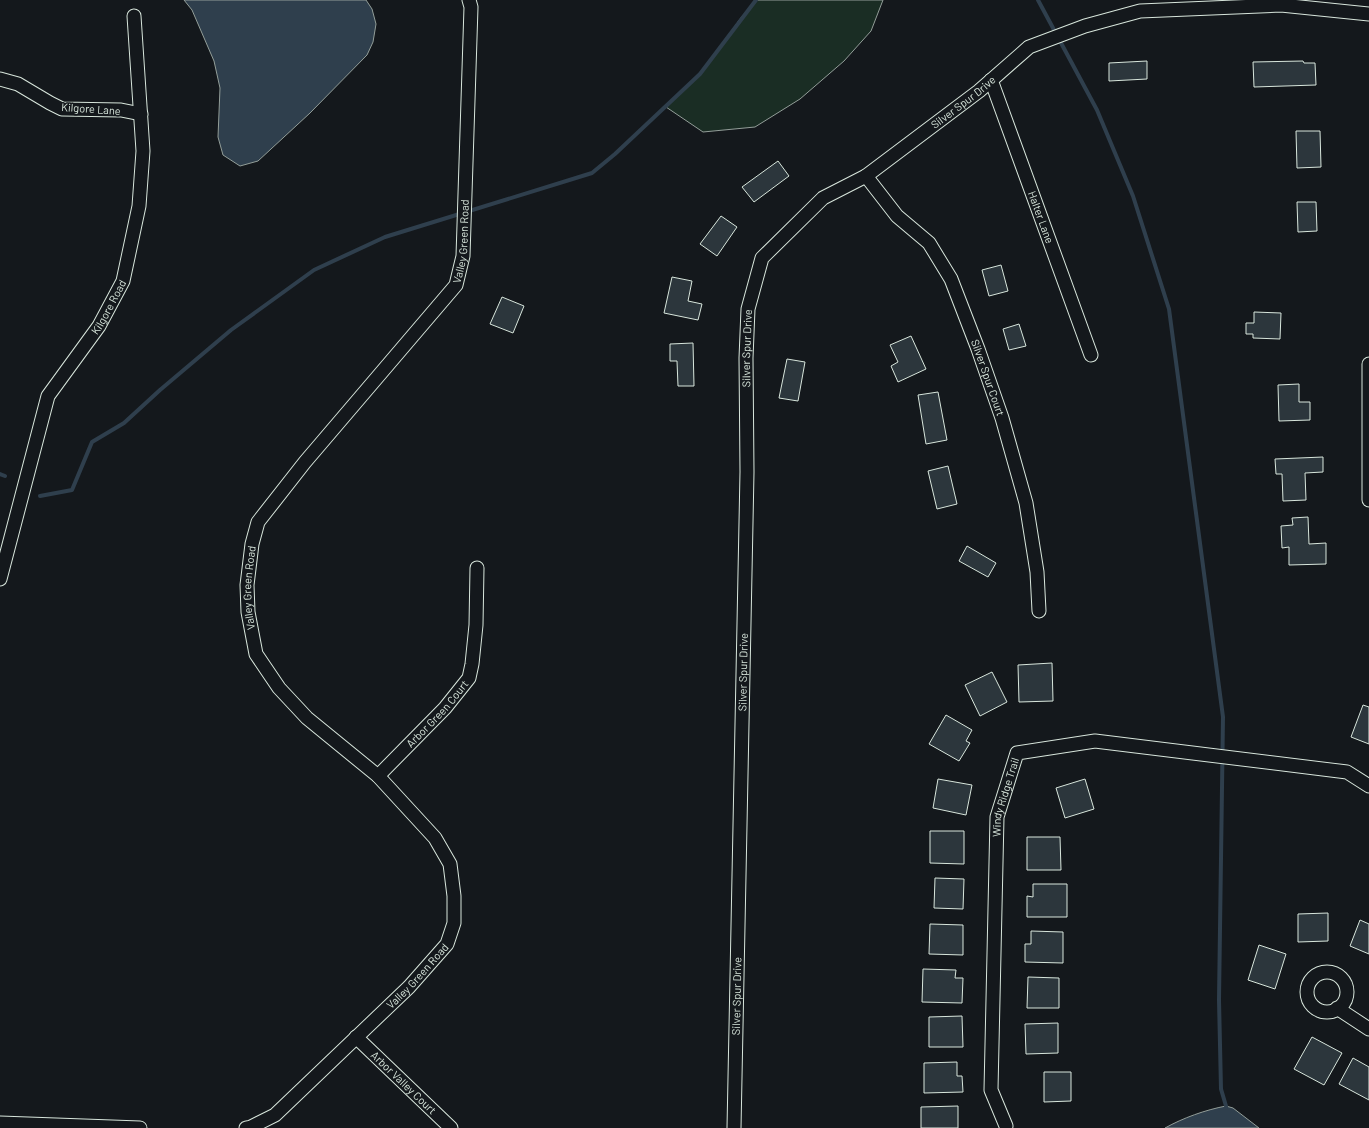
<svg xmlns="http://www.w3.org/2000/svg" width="1369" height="1128" font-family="Barlow,sans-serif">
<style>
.green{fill:#1a2d24;stroke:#939e99}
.water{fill:#2f3f4d;stroke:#939e99}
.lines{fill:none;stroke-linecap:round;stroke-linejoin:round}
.stream{stroke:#2f3f4d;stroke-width:4}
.building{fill:#2c363c;stroke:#d8e6dc}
.street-casing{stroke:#d8e6dc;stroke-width:15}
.street{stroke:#14181c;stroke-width:13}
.labels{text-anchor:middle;stroke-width:3;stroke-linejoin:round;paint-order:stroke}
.street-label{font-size:11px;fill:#d8e6dc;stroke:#14181c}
</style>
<rect width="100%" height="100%" fill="#14181c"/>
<!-- green -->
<path class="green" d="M756 0H883L871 31 844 61 800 99 755 127 703 132 666 107 705 69 740 19Z"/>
<!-- water -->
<g class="water">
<path d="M184 0H366L372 9 376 24 373 42 367 55 310 113 258 161 240 166 223 155 218 137 220 88 214 61 192 10Z"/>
<path d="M1226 1106 1233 1108 1259 1128H1165C1183 1118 1205 1110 1226 1106Z"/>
</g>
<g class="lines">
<!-- stream -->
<g class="stream">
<path d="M1038 0 1097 110 1133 196 1169 309 1223 717 1219 1000 1221 1089 1226 1106"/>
<path d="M0 474 5 476"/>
<path d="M40 496 72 490 92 442 124 423 160 390 231 330 314 270 385 237 592 173 615 154 700 74 756 0"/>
</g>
</g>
<!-- building -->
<g class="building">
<path d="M1147 61V79L1109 81V63Z"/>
<path d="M1303 61 1304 63H1315L1316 85 1254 87 1253 62Z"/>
<path d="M1296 131H1320L1321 167 1297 168Z"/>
<path d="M778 161 789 176 754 202 742 187Z"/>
<path d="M1297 202H1316L1317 231 1298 232Z"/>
<path d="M721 216 737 227 717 256 700 244Z"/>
<path d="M1001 265 1008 291 989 296 982 270Z"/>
<path d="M672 277 692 281 688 301 702 304 698 320 664 313Z"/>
<path d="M502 297 524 306 513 333 490 324Z"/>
<path d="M1254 312 1281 313 1280 339 1253 338V334H1246V323H1254Z"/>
<path d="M1019 324 1026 346 1009 350 1003 329Z"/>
<path d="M911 336 926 369 898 382 891 366 898 362 890 345Z"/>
<path d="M693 343 694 386H678L677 361H670V344Z"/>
<path d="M787 359 805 362 798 401 779 398Z"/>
<path d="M1299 384V402H1310V420L1279 421 1278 385Z"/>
<path d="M938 392 947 440 926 444 918 395Z"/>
<path d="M1323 457V472L1305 473 1306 500 1283 501 1282 474H1276L1275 459Z"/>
<path d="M948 466 957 504 937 509 928 471Z"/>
<path d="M1308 517 1309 544 1326 543V564L1289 565V547L1282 548 1281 526 1293 525 1292 518Z"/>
<path d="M967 546 996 563 988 577 959 561Z"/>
<path d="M1052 663 1053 701 1019 702 1018 665Z"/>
<path d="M992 672 1007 702 980 716 965 685Z"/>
<path d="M1363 705 1369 707V744L1351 737Z"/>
<path d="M946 715 972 730 966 741 970 743 959 761 929 744Z"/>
<path d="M938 779 972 785 966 815 933 808Z"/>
<path d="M1085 779 1094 809 1065 818 1056 788Z"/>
<path d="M930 831H964V864L930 863Z"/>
<path d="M1027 837H1060L1061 870H1027Z"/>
<path d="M935 878 964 879 963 909 934 908Z"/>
<path d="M1033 884H1067V917H1027V896L1033 897Z"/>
<path d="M1328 913V941L1298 942V914Z"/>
<path d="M1360 920 1369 924V954L1350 946Z"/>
<path d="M930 924 963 925V955L929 954Z"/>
<path d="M1031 931 1063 932V963L1025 962V944H1031Z"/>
<path d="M1259 945 1286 954 1275 989 1248 980Z"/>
<path d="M923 969 956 970 955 978H963L962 1003 922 1002Z"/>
<path d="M1028 977 1059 978V1008H1027Z"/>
<path d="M962 1016 963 1047H929V1017Z"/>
<path d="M1058 1023V1053L1026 1054 1025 1024Z"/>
<path d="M1312 1037 1342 1053 1324 1085 1294 1069Z"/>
<path d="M1353 1058 1369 1067V1100L1339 1084Z"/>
<path d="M957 1062V1076H962L963 1092 924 1093V1063Z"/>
<path d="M1044 1072H1071V1101L1044 1102Z"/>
<path d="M958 1106V1128H921V1107Z"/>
</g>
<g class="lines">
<defs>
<g id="street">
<path d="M0 79 18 84 50 103 62 109 121 110 141 114"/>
<path id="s1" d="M991 80 1091 355"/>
<path id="s2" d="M866 176 897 216 929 243 951 279 978 349 1002 418 1026 503 1037 572 1039 611"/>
<path d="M1369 364V500"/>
<path id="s3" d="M0 579 48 396 99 326 123 281 139 206 143 151 134 16"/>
<path id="s4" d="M378 776 445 708 469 678 472 664 476 625 477 568"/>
<circle cx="1327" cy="992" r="20"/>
<path d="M1337 1008 1369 1029"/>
<path id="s5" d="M356 1037 451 1128"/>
<path d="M0 1123 140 1128"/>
<path id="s6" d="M1006 1126 991 1090 997 817 1017 753 1095 741 1347 772 1369 786"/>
<path id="s7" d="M246 1128 251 1127 275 1115 409 987 447 944 454 923V896L450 864 435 838 378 776 307 718 279 688 256 654 248 612 247 585 252 544 258 522 305 462 456 285 463 256 471 7 469 0"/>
<path id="s8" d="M734 1128 747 472 746 358 748 309 762 258 823 198 866 176 979 91 1029 47 1085 26 1140 11 1281 5 1369 14"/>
</g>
</defs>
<!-- street casing -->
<use href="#street" class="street-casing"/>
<!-- street -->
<use href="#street" class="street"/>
</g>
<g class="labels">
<!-- street labels -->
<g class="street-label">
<text dy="4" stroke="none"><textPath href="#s8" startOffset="1128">Silver Spur Drive</textPath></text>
<text transform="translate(91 109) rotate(4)" y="4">Kilgore Lane</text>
<text dy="4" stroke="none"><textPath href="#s1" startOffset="146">Halter Lane</textPath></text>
<text dy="4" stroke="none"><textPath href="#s7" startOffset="1131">Valley Green Road</textPath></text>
<text dy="4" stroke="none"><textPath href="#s3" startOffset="297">Kilgore Road</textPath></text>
<text dy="4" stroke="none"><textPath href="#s8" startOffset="780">Silver Spur Drive</textPath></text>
<text dy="4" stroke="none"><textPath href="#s2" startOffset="240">Silver Spur Court</textPath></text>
<text dy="4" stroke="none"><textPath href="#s7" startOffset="711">Valley Green Road</textPath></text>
<text dy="4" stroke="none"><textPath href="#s8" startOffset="456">Silver Spur Drive</textPath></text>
<text dy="4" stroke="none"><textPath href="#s4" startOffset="86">Arbor Green Court</textPath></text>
<text dy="4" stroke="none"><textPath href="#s6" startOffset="333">Windy Ridge Trail</textPath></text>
<text dy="4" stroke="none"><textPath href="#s7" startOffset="231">Valley Green Road</textPath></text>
<text dy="4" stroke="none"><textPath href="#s8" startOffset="132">Silver Spur Drive</textPath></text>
<text dy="4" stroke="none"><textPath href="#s5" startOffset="66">Arbor Valley Court</textPath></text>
</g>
</g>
</svg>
